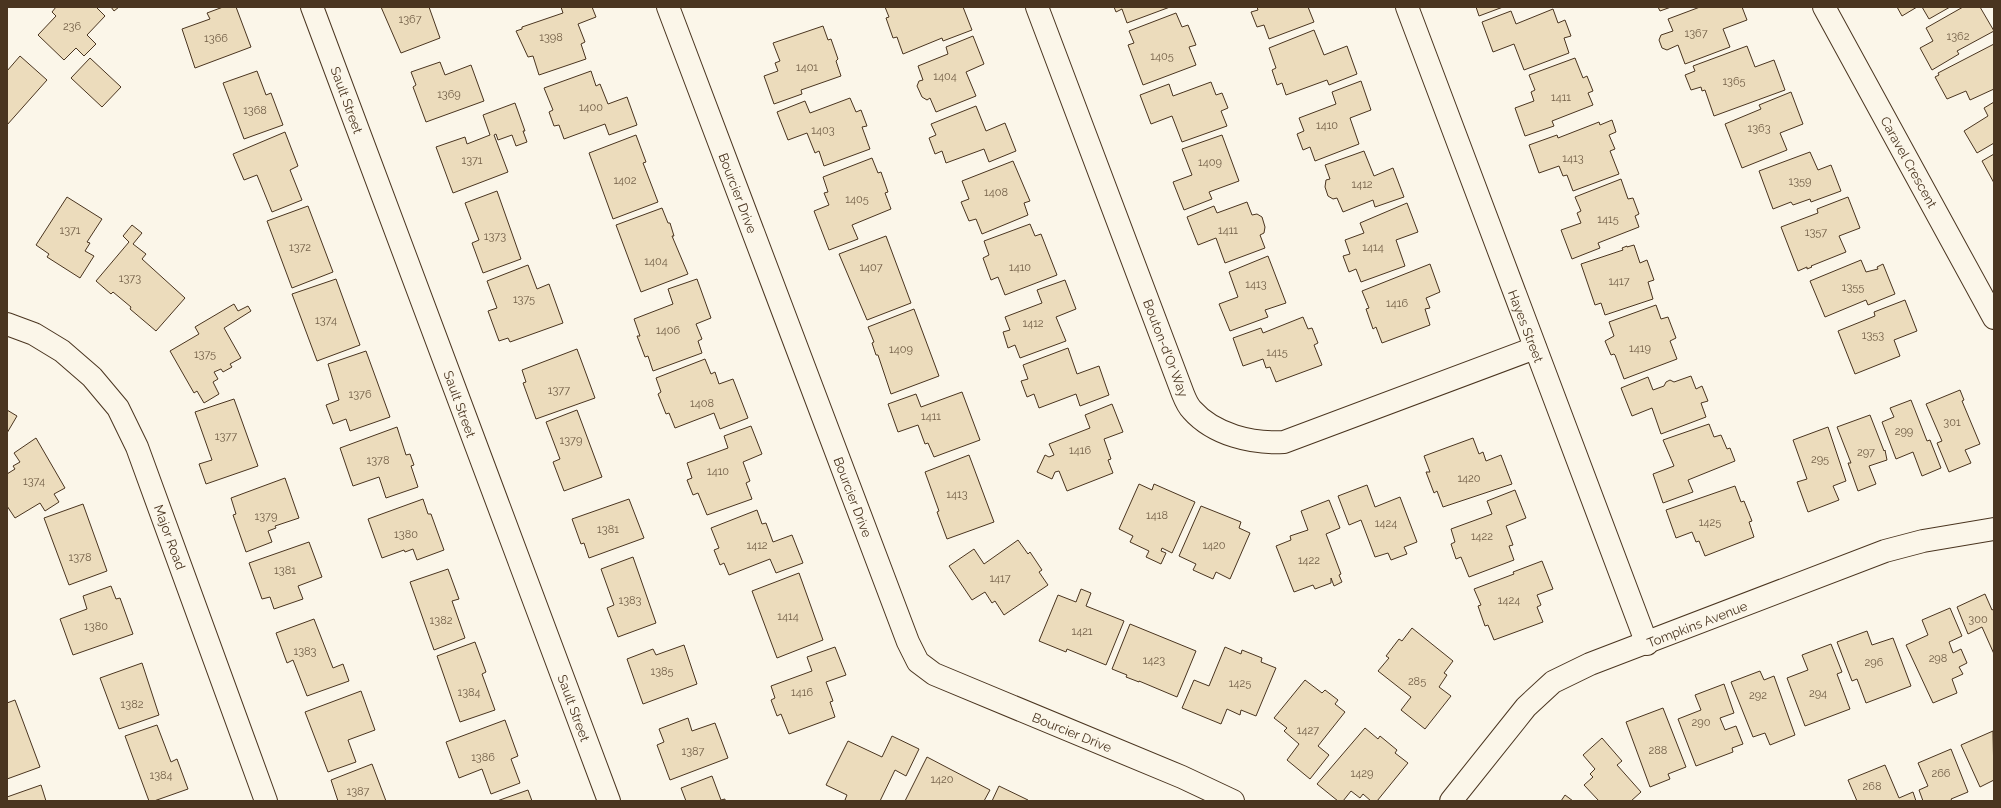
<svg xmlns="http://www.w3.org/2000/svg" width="2001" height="808" font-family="Raleway,sans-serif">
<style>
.building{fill:#ecdcbc;stroke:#4a3520}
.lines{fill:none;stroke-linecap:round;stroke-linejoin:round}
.minor-casing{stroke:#4a3520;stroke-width:24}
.minor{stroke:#fbf6e9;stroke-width:22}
.labels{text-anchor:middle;stroke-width:3;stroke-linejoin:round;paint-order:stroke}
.number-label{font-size:11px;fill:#725f47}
.street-label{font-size:13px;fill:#4a3520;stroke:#fbf6e9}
</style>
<rect width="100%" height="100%" fill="#fbf6e9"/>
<!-- building -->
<g class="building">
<path d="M56 7H96L105 16 87 35 96 44 84 56 76 48 64 60 38 35 56 16 52 12Z"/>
<path d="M111 7H119L114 11Z"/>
<path d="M223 7H236L251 47 195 68 182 29 210 19 207 13Z"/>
<path d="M381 7H429L440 38 401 53Z"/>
<path d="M561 7H592L596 17 578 24 585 42 581 44 586 59 539 75 533 56 528 57 516 31 522 29V27L563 13Z"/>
<path d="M885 7H963L972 30 943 41 942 38 903 54 897 37 893 38 886 18 889 17Z"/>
<path d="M1114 7H1170L1127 23 1122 9 1116 12Z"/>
<path d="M1257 7H1308L1314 22 1269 39 1264 25 1257 27 1251 12 1258 10Z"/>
<path d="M1476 7H1503L1479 16Z"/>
<path d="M1658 7H1671L1660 11Z"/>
<path d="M1700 7H1742L1747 20 1723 29 1730 47 1685 64 1678 45 1667 50 1662 48 1659 40 1661 35 1673 31 1668 19Z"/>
<path d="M1897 7H1917L1902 16Z"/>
<path d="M1922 7H1950L1929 19Z"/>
<path d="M1963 7H1980L1994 31 1957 51 1959 54 1932 70 1920 48 1933 41 1926 28Z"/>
<path d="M1553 9 1558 23 1565 20 1571 36 1564 38 1569 53 1524 70 1514 44 1493 52 1482 22 1511 11 1516 24Z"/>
<path d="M1176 13 1182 27 1188 25 1196 45 1189 47 1196 65 1143 85 1128 45 1134 43 1129 31Z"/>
<path d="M823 26 828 40 831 39 838 59 836 61 841 76 801 90 802 94 774 104 764 76 778 71 775 63 780 61 773 43Z"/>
<path d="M1314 30 1324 55 1347 46 1357 74 1329 85 1327 80 1286 95 1282 83 1277 85 1272 70 1276 68 1269 48Z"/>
<path d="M973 36 984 64 966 72 976 96 936 112 930 98 927 100 922 97 917 86 919 81 923 80 918 66 948 54 946 47Z"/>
<path d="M1994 44V89L1970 100 1966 91 1947 99 1935 77 1939 75 1938 73Z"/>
<path d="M1747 46 1755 67 1774 60 1785 90 1714 116 1705 90 1702 91 1701 87 1691 90 1685 75 1695 71 1693 66Z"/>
<path d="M20 56 47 80 7 125V71Z"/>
<path d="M90 58 121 87 102 107 71 78Z"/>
<path d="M1575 58 1583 78 1587 76 1593 91 1588 93 1593 105 1552 121 1554 126 1525 136 1515 108 1534 101 1531 92 1535 90 1529 75Z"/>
<path d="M440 62 445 75 471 65 484 101 426 122 413 87 416 85 411 72Z"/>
<path d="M257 71 266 95 271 93 283 125 244 139 223 83Z"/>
<path d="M591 71 596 86 600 84 608 104 627 97 637 125 609 135 605 124 564 139 559 125 554 126 549 112 553 110 544 88Z"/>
<path d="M1361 81 1371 110 1350 118 1359 144 1315 161 1310 147 1303 150 1297 134 1304 131 1299 118 1336 104 1332 92Z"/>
<path d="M1211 82 1216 95 1222 93 1228 108 1221 111 1227 126 1182 142 1172 116 1151 124 1140 95 1169 84 1173 96Z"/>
<path d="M1791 92 1803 124 1780 133 1787 150 1742 168 1725 124 1761 109 1759 105Z"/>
<path d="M850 98 856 112 861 110 867 126 862 127 870 149 824 166 819 151 815 153 807 133 788 140 777 112 805 101 810 113Z"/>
<path d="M1994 102V143L1977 153 1964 131 1988 116 1984 108Z"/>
<path d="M515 103 525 131H523L527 142 516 146 512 135 498 140 496 134 494 135 508 172 453 193 436 147 465 137 467 144 490 135 483 115Z"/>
<path d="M976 106 986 131 1005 123 1016 151 989 162 984 149 946 163 942 151 935 154 929 138 936 135 931 124Z"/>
<path d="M1612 120 1616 132 1609 135 1615 149 1610 151 1619 174 1573 191 1567 175 1563 176 1559 166 1539 173 1529 145 1557 135 1558 138 1599 122 1600 125Z"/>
<path d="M285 132 298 166 290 170 302 200 272 212 257 175 244 180 233 154Z"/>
<path d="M636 135 646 162 643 163 658 202 613 219 589 153Z"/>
<path d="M1222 135 1239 181 1209 192 1212 199 1184 210 1173 182 1192 175 1182 149Z"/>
<path d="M1364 151 1374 176 1393 168 1404 197 1375 207 1373 200 1343 212 1337 198 1333 199 1328 196 1325 187 1326 180 1330 179 1325 165Z"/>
<path d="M1810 152 1818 170 1831 165 1841 191 1811 202 1810 199 1793 205 1791 202 1773 209 1759 171Z"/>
<path d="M1994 154V183L1982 161Z"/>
<path d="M872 158 878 173 881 172 888 192 885 193 891 209 852 225 858 239 829 250 814 211 829 205 824 193 828 192 823 177Z"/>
<path d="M1013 161 1030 201 1024 203 1028 215 982 234 976 219 969 221 961 202 969 199 962 181Z"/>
<path d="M1621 179 1628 199 1633 198 1639 214 1635 216 1639 227 1598 243 1600 248 1572 259 1561 230 1581 223 1577 213 1581 211 1575 197Z"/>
<path d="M497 191 521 259 483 273 472 243 479 240 465 203Z"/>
<path d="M67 197 102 219 87 242 90 243 85 251 94 256 80 278 47 257 49 254 36 245Z"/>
<path d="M1848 197 1860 228 1839 236 1846 252 1811 266 1812 267 1807 269V267L1798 271 1781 227 1818 213 1817 209Z"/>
<path d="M1247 202 1252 215 1257 214 1262 217 1265 227 1264 233 1260 235 1265 248 1225 263 1216 238 1198 245 1187 217 1214 206 1217 213Z"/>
<path d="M1407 203 1418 232 1396 240 1405 266 1361 282 1356 269 1349 272 1343 256 1350 254 1345 240 1364 233 1360 223Z"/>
<path d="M308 206 333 272 292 288 267 221Z"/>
<path d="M662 208 668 223H670L674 236H672L688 274 641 292 616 225Z"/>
<path d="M1030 224 1035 236 1041 234 1057 275 1005 295 998 277 991 280 983 258 989 255 984 241Z"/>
<path d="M132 225 142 233 133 244 146 254 142 259 185 298 156 331 130 309 131 307 113 292 111 294 96 281 129 242 123 236Z"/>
<path d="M886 236 911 303 867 320 839 254Z"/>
<path d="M1634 245 1640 263 1647 260 1654 280 1648 282 1653 299 1605 315 1601 303 1595 305 1581 264 1623 250 1622 248 1627 246V247Z"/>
<path d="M1268 256 1286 303 1265 310 1268 317 1230 331 1219 304 1238 297 1229 272Z"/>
<path d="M1861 260 1866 272 1878 269 1877 267 1883 264 1895 294 1868 305 1866 300 1825 317 1810 281Z"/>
<path d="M1430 264 1440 292 1426 298 1430 308 1425 309 1430 325 1382 343 1376 327 1373 329 1366 309 1369 308 1362 291Z"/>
<path d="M528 265 537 289 549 284 563 323 510 342 508 338 499 341 488 311 497 308 487 281Z"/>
<path d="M336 279 360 345 317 361 292 294Z"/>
<path d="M697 279 711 318 696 324 702 339 698 341 702 353 653 371 648 356 645 357 637 336H640L634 319 673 304 668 289Z"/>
<path d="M1065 280 1076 309 1056 317 1066 341 1020 358 1015 345 1008 348 1003 332 1010 330 1005 317 1042 303 1037 290Z"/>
<path d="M1905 300 1917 331 1894 340 1900 356 1855 374 1838 331 1875 316 1874 312Z"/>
<path d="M234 304 238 311 248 306 251 311 224 328 241 358 230 364 232 367 223 372 221 369 214 372 218 379 213 382 219 394 204 403 197 391 194 393 170 351 199 334 195 327Z"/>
<path d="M1656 305 1661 319 1668 317 1676 338 1670 341 1677 359 1624 379 1615 355 1614 354 1611 355 1605 341 1614 336 1609 322Z"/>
<path d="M914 309 939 376 891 394 878 355H876L872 343 874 342 868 327Z"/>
<path d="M1303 317 1308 329 1312 328 1318 343 1314 345 1322 365 1276 382 1270 367 1266 368 1263 359 1243 366 1233 338 1261 328 1263 333Z"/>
<path d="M1068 348 1077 374 1099 366 1109 395 1080 406 1076 394 1039 408 1034 394 1027 397 1021 381 1028 379 1023 365Z"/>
<path d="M577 349 595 398 536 419 523 383 526 382 522 370Z"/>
<path d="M366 351 390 417 350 431 346 419 333 424 326 405 339 400 328 364Z"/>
<path d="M705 359 711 374 715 372 719 384 733 379 748 418 720 429 714 413 675 428 669 413 666 414 658 394 661 392 656 378Z"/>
<path d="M1691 376 1696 389 1702 386 1708 401 1701 403 1706 417 1661 434 1652 408 1632 416 1621 388 1648 377 1653 390 1664 386 1666 382 1670 380 1674 382Z"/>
<path d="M1960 390 1964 400 1962 401 1980 444 1965 450 1971 463 1949 472 1937 443 1942 441 1926 404Z"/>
<path d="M962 392 980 440 934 457 928 443 925 444 918 425 898 432 888 404 916 394 921 407Z"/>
<path d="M234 399 258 466 206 484 199 464 212 460 195 412Z"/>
<path d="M1911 400 1927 441 1930 440 1941 468 1922 476 1913 452 1896 459 1882 422 1894 417 1890 408Z"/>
<path d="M1112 404 1123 432 1104 439 1111 459 1108 460 1113 473 1067 491 1059 471 1055 472 1052 479 1037 472 1045 455 1049 457 1054 455 1049 444 1090 428 1085 415Z"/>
<path d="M7 410 17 416 7 433Z"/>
<path d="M577 410 602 477 564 491 553 462 560 459 546 422Z"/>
<path d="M1870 415 1884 451 1885 450 1887 460 1869 466 1876 484 1858 491 1848 463H1851L1837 427Z"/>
<path d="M1709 424 1714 437 1721 435 1727 449 1730 448 1735 461 1688 480 1693 492 1663 503 1653 474 1674 466 1663 440Z"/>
<path d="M751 426 762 454 743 462 750 481 746 483 752 499 707 515 698 493 693 495 687 480 692 478 687 463 728 448 724 436Z"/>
<path d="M397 427 406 455 410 454 414 465 411 466 418 487 386 498 379 477 353 486 340 448Z"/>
<path d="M1828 427 1846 481 1833 486 1839 500 1808 512 1797 482 1807 479 1793 440Z"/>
<path d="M36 438 65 488 54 494 59 502 45 511 40 503 15 518 7 506V474L15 469 13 466 20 462 14 453Z"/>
<path d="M1473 438 1479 454 1483 452 1486 461 1501 455 1512 484 1443 507 1437 491 1434 493 1426 472H1430L1424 456Z"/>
<path d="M969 455 994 522 947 539 937 512 939 511 925 472Z"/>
<path d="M285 478 299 518 275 526 276 528 268 531 272 542 246 552 233 515 236 514 231 498Z"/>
<path d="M1139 484 1152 490 1154 484 1195 502 1172 553 1162 548 1161 551 1166 553 1161 564 1146 557 1149 551 1130 542 1133 536 1119 529Z"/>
<path d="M1367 485 1375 507 1400 497 1417 542 1404 547 1407 554 1391 560 1388 553 1375 557 1361 520 1349 525 1338 496Z"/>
<path d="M1735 486 1741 502 1744 501 1752 521 1749 522 1754 537 1705 556 1699 541 1696 542 1692 532 1676 538 1666 510Z"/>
<path d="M1515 490 1526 518 1506 526 1513 545 1509 546 1514 560 1469 577 1461 557 1456 559 1451 544 1455 542 1451 529 1492 514 1487 501Z"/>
<path d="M423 499 428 514H431L444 550 417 560 413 549 405 552 404 550 382 558 368 519Z"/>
<path d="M629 499 644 538 589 558 584 543 581 544 572 519Z"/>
<path d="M1329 500 1340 528 1326 534 1341 574 1339 575 1342 582 1334 586 1331 578V583L1315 589 1313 585 1294 592 1276 546 1291 540 1290 536 1308 530 1301 511Z"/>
<path d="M83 504 107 571 69 585 44 518Z"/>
<path d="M1201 506 1241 522 1239 528 1250 533 1230 579 1216 572 1213 579 1193 570 1196 564 1179 556Z"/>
<path d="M757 510 762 524 766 523 773 542 792 535 803 563 776 573 770 559 729 575 724 563 720 565 714 550 719 548 711 528Z"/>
<path d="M1018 540 1028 554 1030 552 1042 570 1039 572 1048 585 1004 615 995 601 992 603 985 592 972 600 949 566 974 549 984 564Z"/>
<path d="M309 542 322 577 298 586 303 599 274 609 270 597 262 599 249 563Z"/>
<path d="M633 557 656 623 618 637 607 608 614 605 601 569Z"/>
<path d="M1542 561 1553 589 1537 595 1541 605 1537 607 1543 622 1494 640 1488 625 1485 626 1478 606 1481 605 1474 589 1514 574 1513 572Z"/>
<path d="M448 569 459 599 452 601 465 638 434 650 410 582Z"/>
<path d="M799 573 823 640 777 658 752 591Z"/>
<path d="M111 586 116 599 120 598 133 634 73 655 60 619 87 609 83 596Z"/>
<path d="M1081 589 1091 593 1086 606 1124 621 1106 665 1067 649 1066 652 1039 641 1058 595 1076 602Z"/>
<path d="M1985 594 1992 610 1994 609V654L1982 627 1968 634 1957 607Z"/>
<path d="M1950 608 1962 636 1949 642 1953 653 1961 649 1967 663 1959 667 1963 674 1952 679 1957 693 1933 703 1906 645 1928 635 1922 620Z"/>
<path d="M314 619 333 668 343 664 349 681 307 696 293 660 287 663 276 633Z"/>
<path d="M1130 624 1196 651 1177 697 1139 681V682L1126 677 1127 675 1112 669Z"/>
<path d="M1412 628 1453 661 1444 673 1447 675 1439 687 1451 696 1425 729 1401 710 1411 697 1378 671 1389 658 1386 656 1399 639 1402 641Z"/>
<path d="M1867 631 1872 645 1893 638 1911 686 1866 703 1857 679 1852 681 1837 642Z"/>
<path d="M475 642 486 672 482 674 495 710 460 722 437 656Z"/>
<path d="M1831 644 1842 672 1837 674 1850 709 1805 726 1787 678 1808 670 1802 655Z"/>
<path d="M684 645 697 684 643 704 627 659 653 649 656 655Z"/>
<path d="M835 647 846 675 826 682 833 701 830 702 835 717 789 734 781 714 777 716 771 700 775 698 771 686 812 671 807 657Z"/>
<path d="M1225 647 1241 654 1242 650 1262 658 1261 662 1276 668 1256 716 1241 710 1240 715 1227 709 1221 724 1182 708 1194 680 1209 686Z"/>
<path d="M142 663 159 715 119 729 100 678Z"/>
<path d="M1760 671 1764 680 1774 676 1795 735 1770 745 1765 733 1753 737 1731 682Z"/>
<path d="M1305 680 1322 693 1325 690 1338 700 1335 704 1345 712 1318 746 1329 755 1310 779 1287 760 1299 744 1284 731 1287 728 1274 718Z"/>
<path d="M1724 684 1734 713 1720 718 1725 730 1736 726 1743 744 1732 748 1733 752 1696 766 1678 719 1701 710 1695 695Z"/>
<path d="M361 691 375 730 348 740 356 762 328 772 305 712Z"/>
<path d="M15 700 40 767 7 779V703Z"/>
<path d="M1663 708 1686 767 1668 774 1670 779 1650 787 1626 722Z"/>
<path d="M688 718 692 731 715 723 728 758 670 780 657 745 664 742 659 729Z"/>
<path d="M505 720 518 756 511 759 520 783 491 794 482 769 459 778 446 742Z"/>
<path d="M157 725 171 762 177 759 188 789 154 801H149L125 736Z"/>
<path d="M1365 728 1378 739 1380 736 1397 750 1395 753 1408 763 1377 801H1371L1363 794 1360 798 1351 791 1343 801H1338L1317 784Z"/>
<path d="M1993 731 1994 780 1980 787 1961 745Z"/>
<path d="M892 736 919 749 906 776 895 770 880 801H848L845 800 847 795 826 785 848 741 882 757Z"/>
<path d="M1602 738 1622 761 1617 765 1641 792 1631 801H1599L1584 785 1593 777 1590 774 1595 769 1583 755Z"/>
<path d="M1951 749 1968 792 1951 799 1952 801H1923L1919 790 1928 786 1918 763Z"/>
<path d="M927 757 990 790 984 801H905Z"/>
<path d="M372 764 386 801H338L331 780Z"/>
<path d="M1885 765 1899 798 1913 792 1916 801H1857L1848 780Z"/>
<path d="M712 776 721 800 725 799V801H686L681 788Z"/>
<path d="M41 785 46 801H7V797Z"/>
<path d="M999 786 1028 800 1027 801H992Z"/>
<path d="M528 790 532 801H497Z"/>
<path d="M1565 795 1573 801H1561Z"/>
</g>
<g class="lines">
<defs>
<g id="minor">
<path d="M312 7 609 801"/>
<path d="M668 7 908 642 918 662 934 674 1182 777 1233 801"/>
<path d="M1037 7 1183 394C1185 399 1188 406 1192 410 1214 435 1253 444 1284 442L1535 348"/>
<path d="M1407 7 1647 644"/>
<path d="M1824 7 1994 318"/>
<path d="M7 324 34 334 62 351 92 377 118 408 137 447 266 801"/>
<path d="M1451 801 1526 707 1553 682 1590 664 1885 551 1923 541 1994 529"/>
</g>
</defs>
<!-- minor casing -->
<use href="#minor" class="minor-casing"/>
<!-- minor -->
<use href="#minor" class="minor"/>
</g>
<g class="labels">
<!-- number labels -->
<g class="number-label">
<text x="410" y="23">1367</text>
<text x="72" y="30">236</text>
<text x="1696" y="37">1367</text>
<text x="1958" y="40">1362</text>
<text x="551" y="41">1398</text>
<text x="216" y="42">1366</text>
<text x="1162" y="60">1405</text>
<text x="807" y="71">1401</text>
<text x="945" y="80">1404</text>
<text x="1734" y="85">1365</text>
<text x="449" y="98">1369</text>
<text x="1561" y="101">1411</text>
<text x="591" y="111">1400</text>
<text x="255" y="114">1368</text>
<text x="1327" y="129">1410</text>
<text x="1759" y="132">1363</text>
<text x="823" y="134">1403</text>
<text x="1573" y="162">1413</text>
<text x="472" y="164">1371</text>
<text x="1210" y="166">1409</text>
<text x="625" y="184">1402</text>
<text x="1800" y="185">1359</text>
<text x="1362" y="188">1412</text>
<text x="996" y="196">1408</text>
<text x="857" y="203">1405</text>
<text x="1608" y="223">1415</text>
<text x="70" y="234">1371</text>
<text x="1228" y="234">1411</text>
<text x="1816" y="236">1357</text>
<text x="495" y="240">1373</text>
<text x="300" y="251">1372</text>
<text x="1373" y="251">1414</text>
<text x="656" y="265">1404</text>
<text x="871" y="271">1407</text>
<text x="1020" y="271">1410</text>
<text x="130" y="282">1373</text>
<text x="1619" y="285">1417</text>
<text x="1256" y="288">1413</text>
<text x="1853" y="291">1355</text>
<text x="524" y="303">1375</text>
<text x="1397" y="307">1416</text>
<text x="326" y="324">1374</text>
<text x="1033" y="327">1412</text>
<text x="668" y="334">1406</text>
<text x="1873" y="339">1353</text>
<text x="1640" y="352">1419</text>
<text x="901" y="353">1409</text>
<text x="1277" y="356">1415</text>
<text x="205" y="358">1375</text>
<text x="559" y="394">1377</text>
<text x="360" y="398">1376</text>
<text x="702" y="407">1408</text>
<text x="931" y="420">1411</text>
<text x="1952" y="426">301</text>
<text x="1904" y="435">299</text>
<text x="226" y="440">1377</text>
<text x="571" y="444">1379</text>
<text x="1080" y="454">1416</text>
<text x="1866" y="456">297</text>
<text x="1820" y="463">295</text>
<text x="378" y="464">1378</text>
<text x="718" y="475">1410</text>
<text x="1469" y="482">1420</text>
<text x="34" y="485">1374</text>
<text x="957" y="498">1413</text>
<text x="1157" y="519">1418</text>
<text x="266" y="520">1379</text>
<text x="1710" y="526">1425</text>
<text x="1386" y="527">1424</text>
<text x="608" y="533">1381</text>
<text x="406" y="538">1380</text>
<text x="1482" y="540">1422</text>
<text x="757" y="549">1412</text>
<text x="1214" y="549">1420</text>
<text x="80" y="561">1378</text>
<text x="1309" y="564">1422</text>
<text x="285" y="574">1381</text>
<text x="1000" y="582">1417</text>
<text x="630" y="604">1383</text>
<text x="1509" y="604">1424</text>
<text x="788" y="620">1414</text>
<text x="1978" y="623">300</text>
<text x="441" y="624">1382</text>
<text x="96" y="630">1380</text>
<text x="1082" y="635">1421</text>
<text x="305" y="655">1383</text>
<text x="1938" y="662">298</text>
<text x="1154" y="664">1423</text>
<text x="1874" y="666">296</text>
<text x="662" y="675">1385</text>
<text x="1417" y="685">285</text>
<text x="1240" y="687">1425</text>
<text x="469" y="696">1384</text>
<text x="802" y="696">1416</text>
<text x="1818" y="697">294</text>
<text x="1758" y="699">292</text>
<text x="132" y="708">1382</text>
<text x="1701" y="726">290</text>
<text x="1308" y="734">1427</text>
<text x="1658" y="754">288</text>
<text x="693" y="755">1387</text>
<text x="483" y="761">1386</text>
<text x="1362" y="777">1429</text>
<text x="1941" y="777">266</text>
<text x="161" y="779">1384</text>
<text x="942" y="783">1420</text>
<text x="1872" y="790">268</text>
<text x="358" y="795">1387</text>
</g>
<!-- street labels -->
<g class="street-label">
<text transform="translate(347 100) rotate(70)" y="5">Sault Street</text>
<text transform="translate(1909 162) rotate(61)" y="5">Caravel Crescent</text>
<text transform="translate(738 193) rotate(69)" y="5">Bourcier Drive</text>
<text transform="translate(1526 326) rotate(69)" y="5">Hayes Street</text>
<text transform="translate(1166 348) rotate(69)" y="5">Bouton-d'Or Way</text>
<text transform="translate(460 404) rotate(70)" y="5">Sault Street</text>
<text transform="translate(853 497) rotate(69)" y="5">Bourcier Drive</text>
<text transform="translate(170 537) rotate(70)" y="5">Major Road</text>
<text transform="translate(1697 624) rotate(-21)" y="5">Tompkins Avenue</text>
<text transform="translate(574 708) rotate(70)" y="5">Sault Street</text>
<text transform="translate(1072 732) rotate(22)" y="5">Bourcier Drive</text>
</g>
</g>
<!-- border -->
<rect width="2001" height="808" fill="none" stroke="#4a3520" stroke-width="16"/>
</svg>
